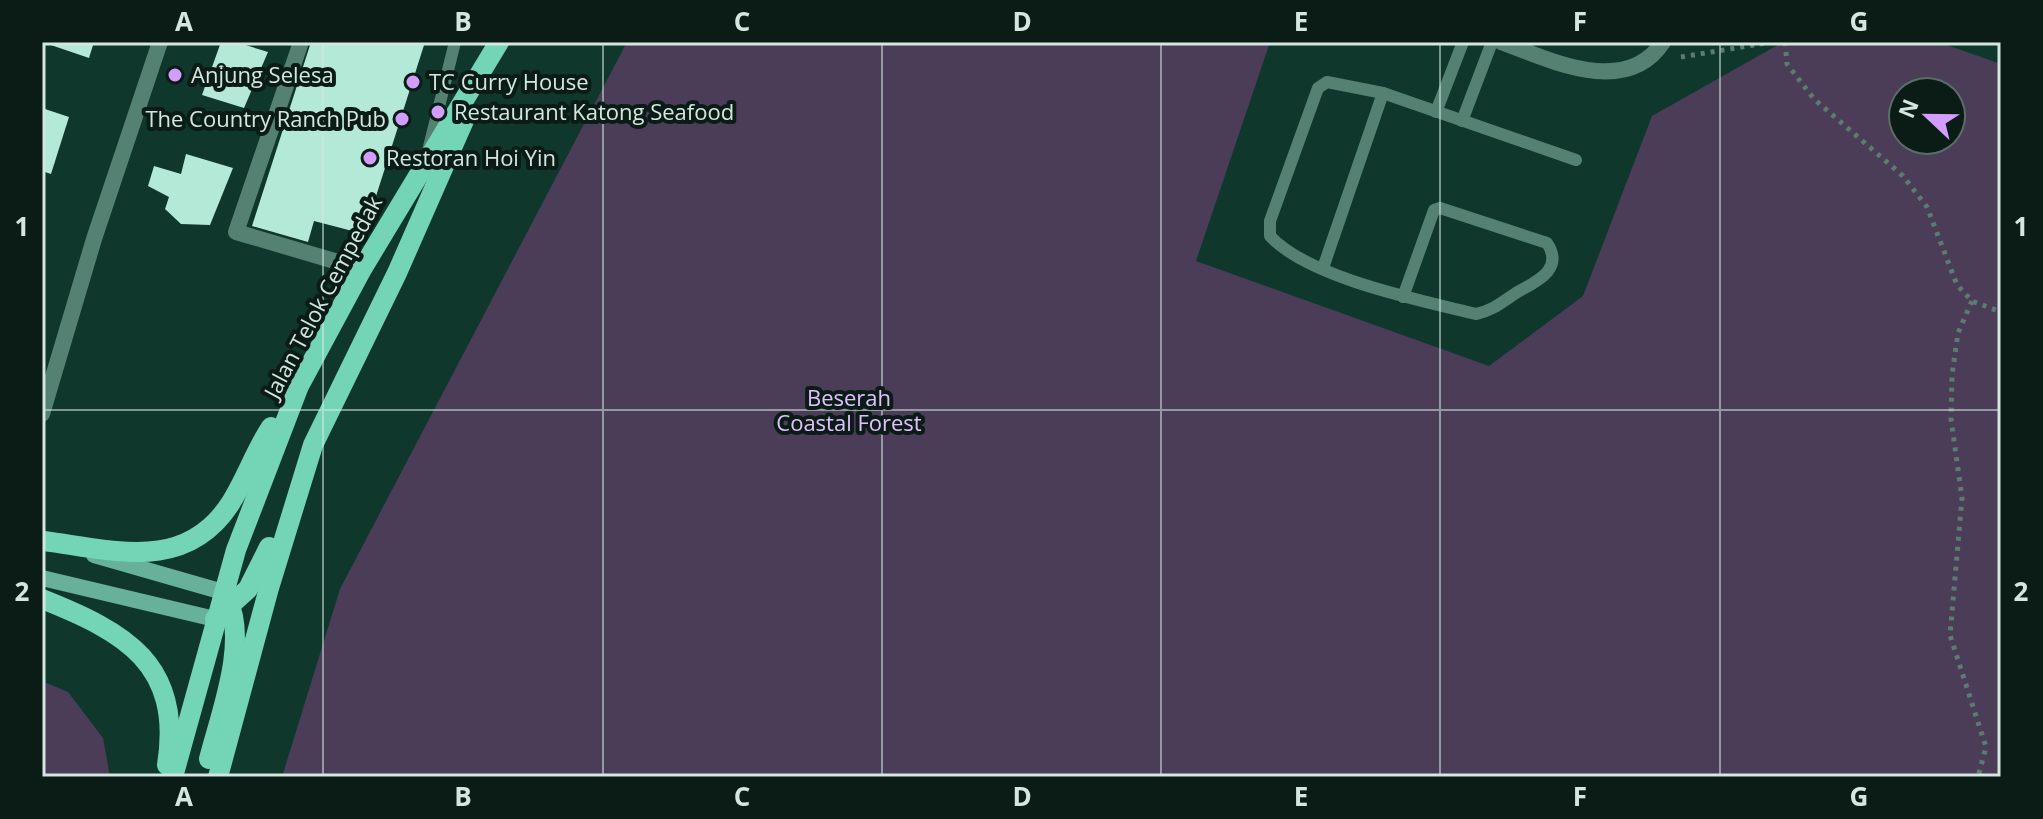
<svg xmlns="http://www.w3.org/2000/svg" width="2043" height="819" font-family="'Open Sans',sans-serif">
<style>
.green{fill:#4b3d58;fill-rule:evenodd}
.building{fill:#b3e9d6}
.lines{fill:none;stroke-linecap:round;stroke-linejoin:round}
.path{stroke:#5c7c72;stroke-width:5;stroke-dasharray:4 6;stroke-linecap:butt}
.lane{stroke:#558173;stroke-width:12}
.street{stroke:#558173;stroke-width:16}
.secondary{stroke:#67b099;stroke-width:16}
.primary{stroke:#73d4b6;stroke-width:20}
.grid{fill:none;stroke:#d3e7e0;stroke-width:2;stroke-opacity:0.55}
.poi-dot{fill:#d29dfd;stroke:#0b1b16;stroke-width:3}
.labels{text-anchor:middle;stroke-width:8;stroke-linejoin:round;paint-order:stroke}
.poi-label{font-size:22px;fill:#d3e7e0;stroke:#0b1b16;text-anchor:start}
.street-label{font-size:22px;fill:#d3e7e0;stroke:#0b1b16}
.park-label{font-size:22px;fill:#e1c0fd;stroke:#0b1b16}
.neatline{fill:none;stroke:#d3e7e0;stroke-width:3}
.grid-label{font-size:26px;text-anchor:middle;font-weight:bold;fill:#d3e7e0}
</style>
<rect width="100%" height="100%" fill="#10372c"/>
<!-- green -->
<g class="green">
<path d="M627 42H1270L1196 261 1489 366 1583 296 1652 116 1783 42H1938L2001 64V777H282L340 589ZM1903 92H1951V140H1903Z"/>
<path d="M42 681 68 692 103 738 110 777H42Z"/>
</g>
<!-- building -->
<g class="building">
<path d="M42 42H94L89 58Z"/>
<path d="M221 42H236L268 52 244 108 202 95Z"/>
<path d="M311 42H425L364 234 314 221 308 242 252 226Z"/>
<path d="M42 108 69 117 51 174 42 171Z"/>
<path d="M186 154 233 168 210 225 181 224 165 209 169 197 148 186 154 166 181 174Z"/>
</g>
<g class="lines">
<!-- path -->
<g class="path">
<path d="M1785 42 1787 64 1814 99 1903 176 1927 207 1957 285 1972 301 2001 312"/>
<path d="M1681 57 1772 42"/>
<path d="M1972 301 1958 333 1952 375 1951 419 1962 498 1950 635 1986 747 1978 777"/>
</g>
<!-- lane -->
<g class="lane">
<path d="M1436 112 1463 42"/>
<path d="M1462 121 1492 42"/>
<path d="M428 151 455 42"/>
<path d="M1323 268 1383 93"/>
<path d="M1403 297 1434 210 1440 208 1547 243C1565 270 1535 282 1516 293 1502 302 1492 311 1476 314 1419 300 1309 278 1270 236V221L1318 88 1327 82 1383 93 1576 160"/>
</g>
<!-- street -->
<g class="street">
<path d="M301 42 236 232 362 269"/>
<path d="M1501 42C1550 60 1626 98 1663 42"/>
<path d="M42 414 94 239 160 42"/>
</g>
<!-- secondary -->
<g class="secondary">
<path d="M94 555 223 592"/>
<path d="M42 578 215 619"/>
</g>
<!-- primary -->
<g class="primary">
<path d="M44 541C113 550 185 573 230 504 246 479 255 451 271 427"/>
<path d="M42 599C125 632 183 664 167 765"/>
<path d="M215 619 248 589 269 547"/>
<path d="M209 759C220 715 249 641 227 599"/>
<path d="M173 777 236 550 299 386 362 269 499 42"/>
<path d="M218 777 269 588 313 445 397 273 466 116"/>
</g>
</g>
<!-- grid -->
<path class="grid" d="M323 42V777M603 42V777M882 42V777M1161 42V777M1440 42V777M1720 42V777M42 410H2001"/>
<!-- markers -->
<g class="poi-dot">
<circle cx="175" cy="75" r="8"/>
<circle cx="413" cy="82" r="8"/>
<circle cx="438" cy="112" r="8"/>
<circle cx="402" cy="119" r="8"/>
<circle cx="370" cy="158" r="8"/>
</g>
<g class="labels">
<!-- poi labels -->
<g class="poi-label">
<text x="191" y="83">Anjung Selesa</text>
<text x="429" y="90">TC Curry House</text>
<text x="454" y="120">Restaurant Katong Seafood</text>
<text x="386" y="127" text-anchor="end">The Country Ranch Pub</text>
<text x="386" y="166">Restoran Hoi Yin</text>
</g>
<!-- street labels -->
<g class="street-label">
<text transform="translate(323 297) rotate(-62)" y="8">Jalan Telok Cempedak</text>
</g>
<!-- park labels -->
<g class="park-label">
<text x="849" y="406">Beserah<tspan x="849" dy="25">Coastal Forest</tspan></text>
</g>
</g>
<!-- border -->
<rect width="2043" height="819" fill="none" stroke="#0b1b16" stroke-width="88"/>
<!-- north arrow -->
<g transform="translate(1927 116) rotate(292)"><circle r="38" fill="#0b1b16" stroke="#5b6d67" stroke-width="2"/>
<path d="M0-6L14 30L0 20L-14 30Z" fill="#d29dfd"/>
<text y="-12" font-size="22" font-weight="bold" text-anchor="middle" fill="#d3e7e0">N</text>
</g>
<rect x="44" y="44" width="1955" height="731" class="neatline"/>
<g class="grid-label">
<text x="184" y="31">A</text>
<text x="463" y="31">B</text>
<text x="742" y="31">C</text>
<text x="1022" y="31">D</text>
<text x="1301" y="31">E</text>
<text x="1580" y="31">F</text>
<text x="1859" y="31">G</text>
<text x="22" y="236">1</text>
<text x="2021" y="236">1</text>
<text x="22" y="601">2</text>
<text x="2021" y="601">2</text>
<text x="184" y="806">A</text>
<text x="463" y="806">B</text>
<text x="742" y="806">C</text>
<text x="1022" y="806">D</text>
<text x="1301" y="806">E</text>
<text x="1580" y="806">F</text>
<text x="1859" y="806">G</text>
</g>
</svg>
